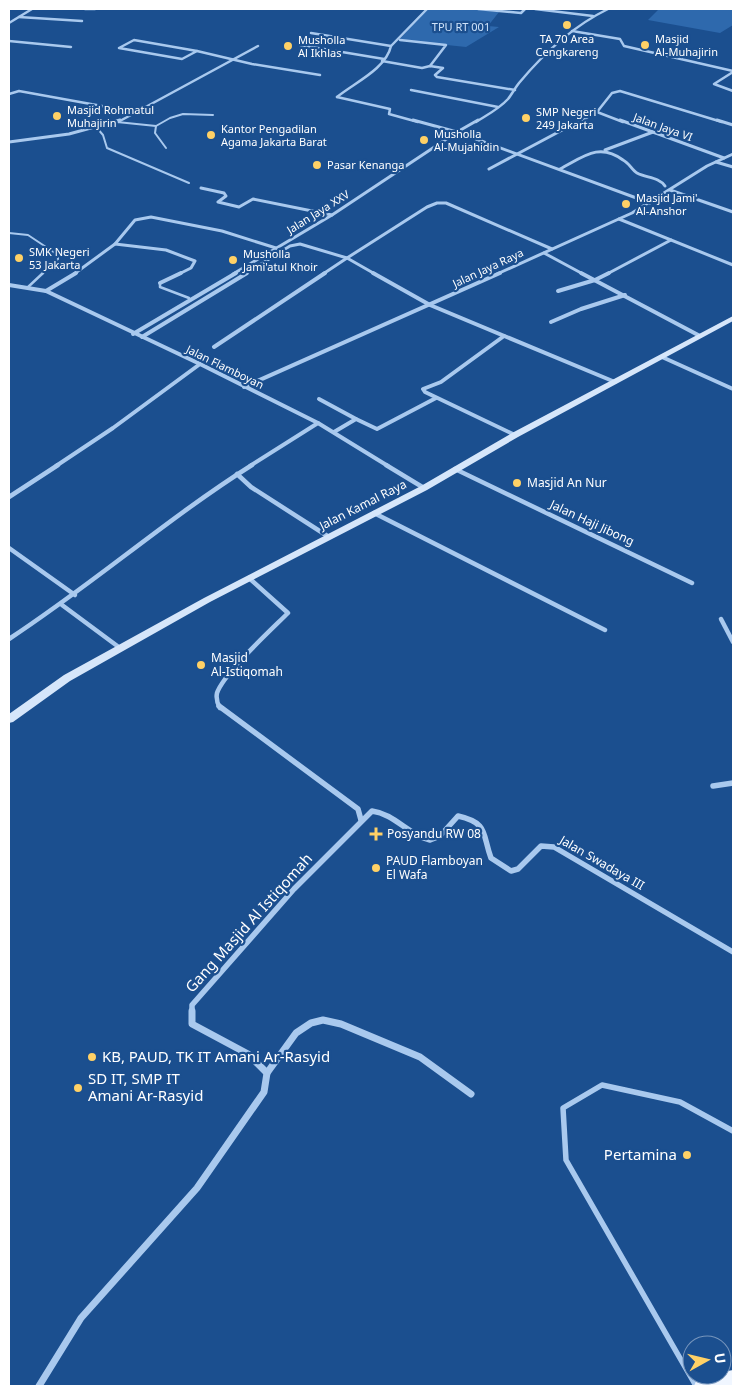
<svg xmlns="http://www.w3.org/2000/svg" width="742" height="1395" font-family="'Noto Sans',sans-serif">
<style>
.green{fill:#2e69ad}
.lines{fill:none;stroke-linecap:round;stroke-linejoin:round}
.lane-far2{stroke:#a9c9ee;stroke-width:2}
.lane-far1{stroke:#a9c9ee;stroke-width:2.5}
.lane{stroke:#a9c9ee;stroke-width:5.5}
.street-far5{stroke:#a9c9ee;stroke-width:2.5}
.street-far4{stroke:#a9c9ee;stroke-width:3}
.street-far3{stroke:#a9c9ee;stroke-width:4}
.street-far2{stroke:#a9c9ee;stroke-width:4.5}
.street-far1{stroke:#a9c9ee;stroke-width:5.5}
.street{stroke:#a9c9ee;stroke-width:7}
.secondary{fill:#d6e6fa;fill-rule:evenodd}
.primary{fill:#f0f6ff;fill-rule:evenodd}
.poi-dot{fill:#ffd166;stroke:#1b4f8f;stroke-width:2}
.labels{text-anchor:middle;stroke-width:4.5;stroke-linejoin:round;paint-order:stroke}
.far-park-label{font-size:11px;fill:#cfe3fa;stroke:#1b4f8f}
.far-poi-label{font-size:11px;fill:#fff;stroke:#1b4f8f;text-anchor:start}
.far-street-label{font-size:11px;fill:#fff;stroke:#1b4f8f}
.poi-label{font-size:12px;fill:#fff;stroke:#1b4f8f;text-anchor:start}
.street-label{font-size:12px;fill:#fff;stroke:#1b4f8f}
.near-street-label{font-size:15px;fill:#fff;stroke:#1b4f8f}
.near-poi-label{font-size:15px;fill:#fff;stroke:#1b4f8f;text-anchor:start}
</style>
<rect width="100%" height="100%" fill="#1b4f8f"/>
<!-- green -->
<g class="green">
<path d="M426 9H468L499 12 488 26 499 27 466 47 399 40Z"/>
<path d="M659 9H733V25L720 33 648 20Z"/>
</g>
<g class="lines">
<!-- lane-far2 -->
<g class="lane-far2">
<path d="M117 122 156 126 170 118 183 114 213 115"/>
<path d="M156 126 155 133 166 148"/>
<path d="M97 128 103 135 107 148 189 183"/>
<path d="M9 233 28 235 58 255V259L42 274"/>
</g>
<!-- lane-far1 -->
<g class="lane-far1">
<path d="M160 283V287L189 298"/>
<path d="M27 288 43 273"/>
</g>
<!-- lane -->
<path class="lane" d="M696 1386 566 1160 563 1108 602 1085 680 1102 733 1131"/>
<!-- street-far5 -->
<g class="street-far5">
<path d="M85 9H95"/>
<path d="M478 9 521 13 525 9"/>
<path d="M535 9 593 16"/>
<path d="M19 17 82 21"/>
<path d="M9 23 32 9"/>
<path d="M572 31 620 39 624 46 733 71"/>
<path d="M311 33 391 46C386 69 354 83 337 97"/>
<path d="M134 40 197 51 182 59 119 48Z"/>
<path d="M400 40 446 45 430 66"/>
<path d="M9 41 71 47"/>
<path d="M300 45 384 59"/>
<path d="M391 46 427 9"/>
<path d="M197 51 252 64 320 75"/>
<path d="M382 61 422 68 430 66 443 68 435 75 437 77 515 90"/>
<path d="M733 72 714 84 733 91"/>
<path d="M411 90 498 107"/>
<path d="M9 94 19 91 135 112"/>
<path d="M337 97 390 109 389 114 418 122"/>
<path d="M118 122 258 46"/>
<path d="M476 122C487 115 499 109 508 99 512 94 515 88 519 83 544 53 573 26 608 9"/>
<path d="M579 122 597 112"/>
<path d="M623 122 597 112 612 93 620 91 722 122"/>
</g>
<!-- street-far4 -->
<g class="street-far4">
<path d="M413 120 457 132 650 203"/>
<path d="M620 120 724 158"/>
<path d="M717 120 733 125"/>
<path d="M9 142 69 134 120 120"/>
<path d="M605 150 653 132"/>
<path d="M716 162 733 167"/>
<path d="M489 169 581 120"/>
<path d="M560 169C583 157 599 142 623 160 629 163 632 170 637 173 646 178 659 177 665 186"/>
<path d="M201 188 224 193 226 196 218 202 239 207 253 199 332 215"/>
<path d="M670 190 733 212"/>
<path d="M619 219 733 265"/>
<path d="M115 244 166 250 195 261 191 268 179 274"/>
<path d="M544 253 583 274"/>
<path d="M74 274 115 244 135 220 151 217 222 231 276 248"/>
<path d="M233 274 332 215 457 132 478 120"/>
<path d="M245 274 290 246 300 244 347 258 427 207 437 203H446L552 249"/>
<path d="M323 274 347 258 375 274"/>
<path d="M497 274 632 213 707 166 733 154"/>
<path d="M607 274 671 240"/>
</g>
<!-- street-far3 -->
<g class="street-far3">
<path d="M373 273 430 305 615 382"/>
<path d="M581 273 700 336"/>
<path d="M160 283 181 273"/>
<path d="M9 285 46 291 200 364 318 423 388 466"/>
<path d="M46 291 76 273"/>
<path d="M558 291 595 280 609 273"/>
<path d="M551 322 581 309 625 295"/>
<path d="M133 334 236 273"/>
<path d="M504 336 441 382 423 389 425 392 515 435"/>
<path d="M142 337 247 273"/>
<path d="M214 347 325 273"/>
<path d="M662 357 733 389"/>
<path d="M244 387 500 273"/>
<path d="M319 399 356 419"/>
<path d="M334 432 356 419 377 429 436 398"/>
<path d="M56 466 113 428 200 364"/>
<path d="M250 466 318 423"/>
</g>
<!-- street-far2 -->
<g class="street-far2">
<path d="M386 465 424 488"/>
<path d="M455 469 692 583"/>
<path d="M237 474 251 487 329 537"/>
<path d="M9 497 58 465"/>
<path d="M374 513 605 630"/>
<path d="M9 548 75 595"/>
<path d="M62 605 120 648"/>
<path d="M721 619 733 642"/>
<path d="M9 639C93 584 168 518 252 465"/>
<path d="M220 708C217 703 216 698 217 693 223 674 272 629 288 613L249 578"/>
</g>
<!-- street-far1 -->
<g class="street-far1">
<path d="M219 706 358 809 361 820"/>
<path d="M713 786 733 783"/>
<path d="M192 1012V1005L294 889 372 811C395 814 408 835 430 840L440 836 458 816C489 823 482 834 491 858L511 871 518 869 541 846 554 847 733 952"/>
</g>
<!-- street -->
<g class="street">
<path d="M267 1073 296 1033 311 1023 323 1020 341 1024 420 1057 471 1094"/>
<path d="M39 1386 81 1318 197 1188 264 1092 267 1073 248 1054 192 1024V1011"/>
</g>
<!-- secondary -->
<path class="secondary" d="M733 316V321L518 437 427 490 210 602 70 681 13 722 9 723V714L64 675 204 598 421 486 512 433Z"/>
<!-- primary -->
<path class="primary" d="M733 1370V1386H694L697 1379 709 1375H722V1372Z"/>
</g>
<!-- markers -->
<g class="poi-dot">
<circle cx="567" cy="25" r="5"/>
<circle cx="645" cy="45" r="5"/>
<circle cx="288" cy="46" r="5"/>
<circle cx="57" cy="116" r="5"/>
<circle cx="526" cy="118" r="5"/>
<circle cx="211" cy="135" r="5"/>
<circle cx="424" cy="140" r="5"/>
<circle cx="317" cy="165" r="5"/>
<circle cx="626" cy="204" r="5"/>
<circle cx="19" cy="258" r="5"/>
<circle cx="233" cy="260" r="5"/>
<circle cx="517" cy="483" r="5"/>
<circle cx="201" cy="665" r="5"/>
<path d="M373.5 826.5h5v5h5v5h-5v5h-5v-5h-5v-5h5z"/>
<circle cx="376" cy="868" r="5"/>
<circle cx="92" cy="1057" r="5"/>
<circle cx="78" cy="1088" r="5"/>
<circle cx="687" cy="1155" r="5"/>
</g>
<g class="labels">
<!-- far-park labels -->
<g class="far-park-label">
<text x="461" y="31">TPU RT 001</text>
</g>
<!-- far-poi labels -->
<g class="far-poi-label">
<text x="567" y="43" text-anchor="middle">TA 70 Area<tspan x="567" dy="13">Cengkareng</tspan></text>
<text x="655" y="43">Masjid<tspan x="655" dy="13">Al-Muhajirin</tspan></text>
<text x="298" y="44">Musholla<tspan x="298" dy="13">Al Ikhlas</tspan></text>
<text x="67" y="114">Masjid Rohmatul<tspan x="67" dy="13">Muhajirin</tspan></text>
<text x="536" y="116">SMP Negeri<tspan x="536" dy="13">249 Jakarta</tspan></text>
<text x="221" y="133">Kantor Pengadilan<tspan x="221" dy="13">Agama Jakarta Barat</tspan></text>
<text x="434" y="138">Musholla<tspan x="434" dy="13">Al-Mujahidin</tspan></text>
<text x="327" y="169">Pasar Kenanga</text>
<text x="636" y="202">Masjid Jami'<tspan x="636" dy="13">Al-Anshor</tspan></text>
<text x="29" y="256">SMK Negeri<tspan x="29" dy="13">53 Jakarta</tspan></text>
<text x="243" y="258">Musholla<tspan x="243" dy="13">Jami'atul Khoir</tspan></text>
</g>
<!-- far-street labels -->
<g class="far-street-label">
<text transform="translate(663 127) rotate(20)" y="4">Jalan Jaya VI</text>
<text transform="translate(318 212) rotate(-32)" y="4">Jalan Jaya XXV</text>
<text transform="translate(488 268) rotate(-25)" y="4">Jalan Jaya Raya</text>
<text transform="translate(225 367) rotate(26)" y="4">Jalan Flamboyan</text>
</g>
<!-- poi labels -->
<g class="poi-label">
<text x="527" y="487">Masjid An Nur</text>
<text x="211" y="662">Masjid<tspan x="211" dy="14">Al-Istiqomah</tspan></text>
<text x="387" y="838">Posyandu RW 08</text>
<text x="386" y="865">PAUD Flamboyan<tspan x="386" dy="14">El Wafa</tspan></text>
</g>
<!-- street labels -->
<g class="street-label">
<text transform="translate(363 505) rotate(-27)" y="4">Jalan Kamal Raya</text>
<text transform="translate(592 523) rotate(25)" y="4">Jalan Haji Jibong</text>
<text transform="translate(602 863) rotate(30)" y="4">Jalan Swadaya III</text>
</g>
<!-- near-street labels -->
<g class="near-street-label">
<text transform="translate(249 923) rotate(-48)" y="5">Gang Masjid Al Istiqomah</text>
</g>
<!-- near-poi labels -->
<g class="near-poi-label">
<text x="102" y="1062">KB, PAUD, TK IT Amani Ar-Rasyid</text>
<text x="88" y="1084">SD IT, SMP IT<tspan x="88" dy="17">Amani Ar-Rasyid</tspan></text>
<text x="677" y="1160" text-anchor="end">Pertamina</text>
</g>
</g>
<!-- border -->
<rect width="742" height="1395" fill="none" stroke="#ffffff" stroke-width="20"/>
<!-- north arrow -->
<g transform="translate(707 1360) rotate(82)"><circle r="24" fill="#1b4f8f" stroke="#7695bc"/>
<path d="M0-4L9 19L0 12L-9 19Z" fill="#ffd166"/>
<text y="-8" font-size="14" font-weight="bold" text-anchor="middle" fill="#ffffff">U</text>
</g>
</svg>
